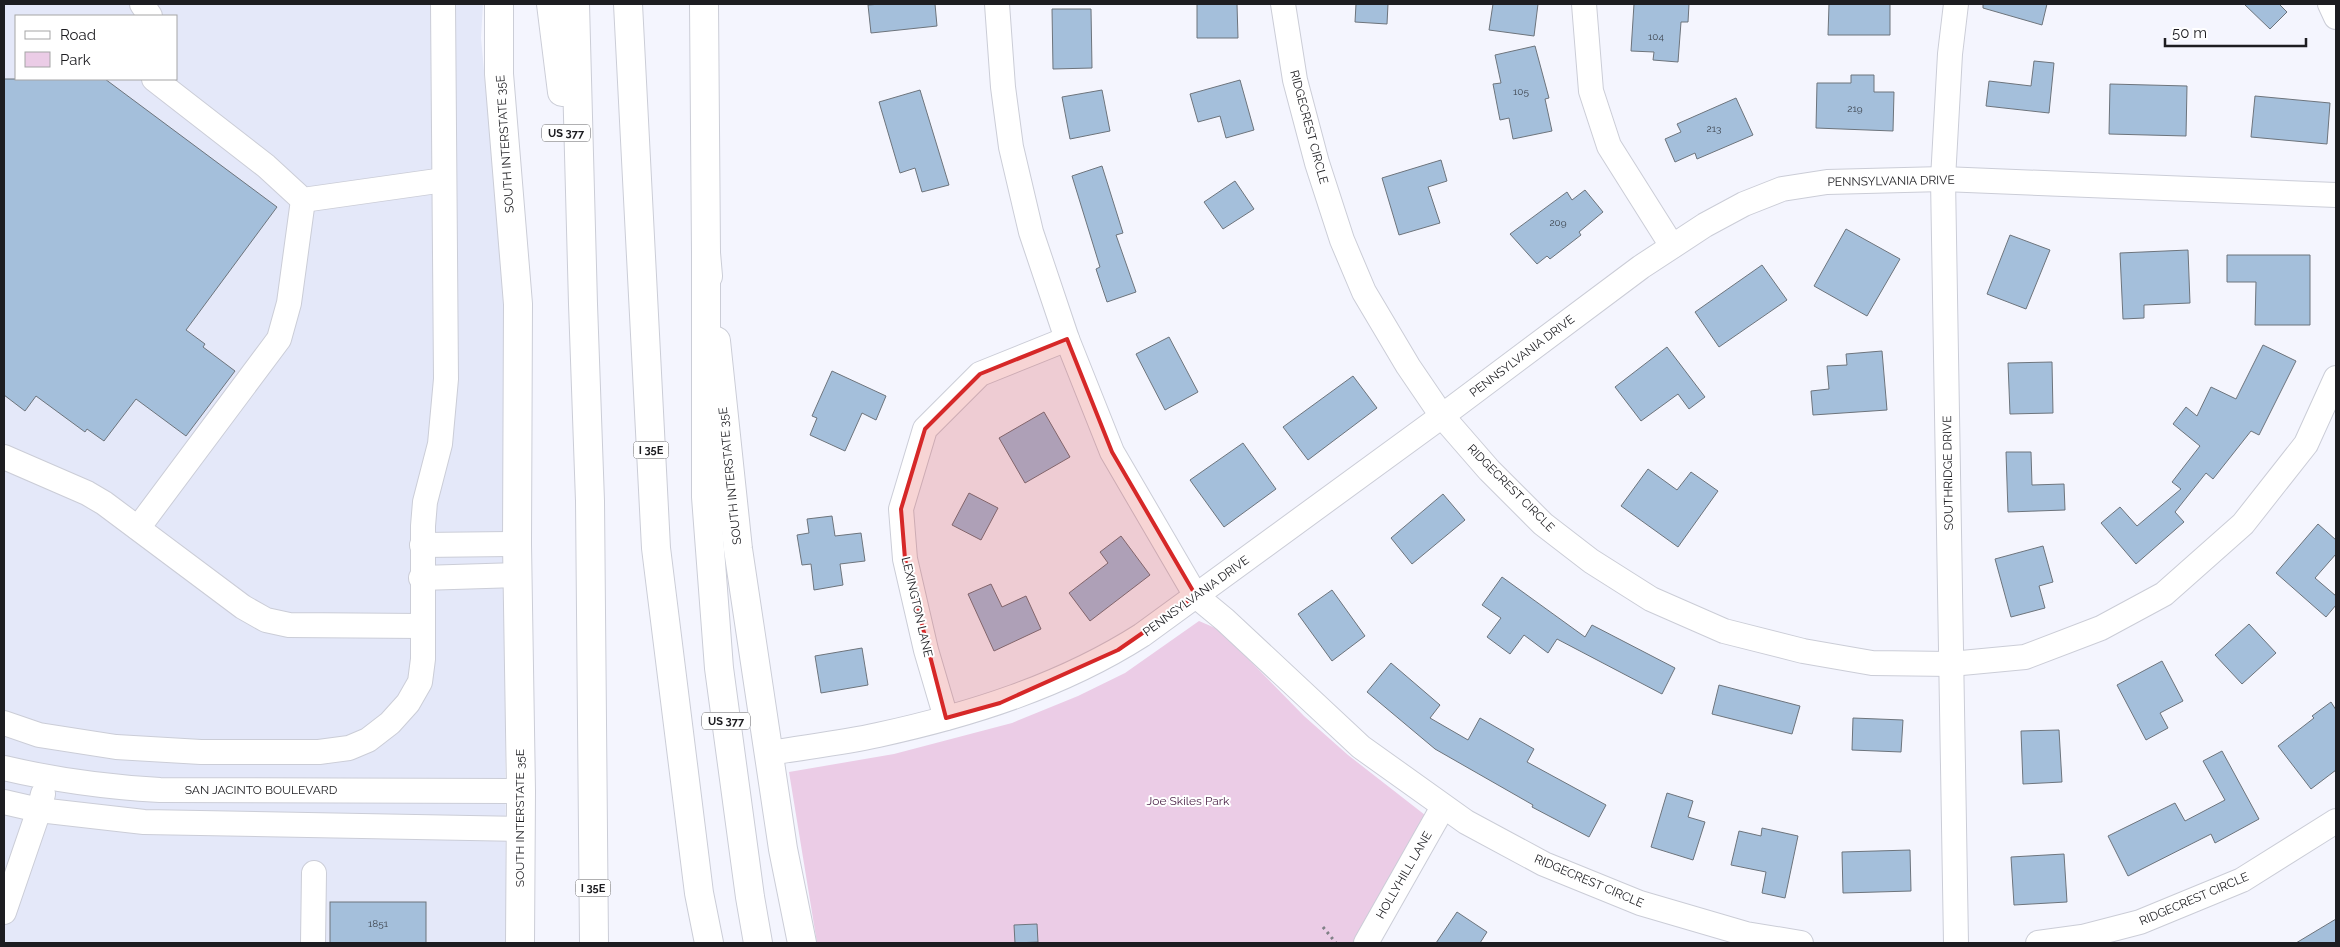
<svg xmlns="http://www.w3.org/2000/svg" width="2340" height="947" font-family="Raleway,sans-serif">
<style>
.built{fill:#e4e8f9;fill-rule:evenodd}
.green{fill:#ebcce6}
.building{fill:#a4bfdb;stroke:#6d747c}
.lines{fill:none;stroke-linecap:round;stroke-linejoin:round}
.minor-casing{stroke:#cbcdd7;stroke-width:26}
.major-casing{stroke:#cbcdd7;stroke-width:30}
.highway-casing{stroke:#cbcdd7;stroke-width:30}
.path{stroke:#808187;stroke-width:3;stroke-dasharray:2.5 4;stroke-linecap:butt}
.minor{stroke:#fff;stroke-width:24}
.major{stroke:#fff;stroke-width:28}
.highway{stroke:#fff;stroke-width:28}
.marked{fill:#d62828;fill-opacity:0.2;stroke:#d62828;stroke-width:4;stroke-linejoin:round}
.labels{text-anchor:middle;stroke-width:4;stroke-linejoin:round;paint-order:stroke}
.number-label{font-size:10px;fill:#3f4650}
.shield{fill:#fff;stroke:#616164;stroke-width:1}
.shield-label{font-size:11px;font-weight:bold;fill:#1d1d21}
.street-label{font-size:12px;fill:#1d1d21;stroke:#fff}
.park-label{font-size:12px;fill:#50284c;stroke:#fff}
</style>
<rect width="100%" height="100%" fill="#f4f5fe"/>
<!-- built -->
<path class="built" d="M4 4H483L481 38 503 275 506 943H4ZM16 16H176V79H16Z"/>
<!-- green -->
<path class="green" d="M1199 621 1220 630 1304 716 1348 755 1425 815 1353 943H817L789 772 894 754 1012 723 1078 696 1125 673Z"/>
<!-- building -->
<g class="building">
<path d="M881 4H935L937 26 871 33 868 5Z"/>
<path d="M1197 4H1237L1238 38H1197Z"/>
<path d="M1356 4H1388L1387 24 1355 22Z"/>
<path d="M1493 4H1538L1534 36 1489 30Z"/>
<path d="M1634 4H1689L1688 22H1681L1678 62 1653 60 1654 52 1631 51Z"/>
<path d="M1829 4H1890V35H1828Z"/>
<path d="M1983 4H2047L2042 25 1983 8Z"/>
<path d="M2244 4H2279L2287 12 2270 29Z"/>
<path d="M1052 9H1091L1092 68 1053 69Z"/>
<path d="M1535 46 1549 98 1545 99 1552 131 1513 139 1509 118 1500 120 1493 84 1501 83 1495 55Z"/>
<path d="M2034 61 2054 63 2049 113 1986 106 1989 81 2031 86Z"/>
<path d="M1851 75H1874V92H1894L1893 131 1816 128 1817 83H1851Z"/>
<path d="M4 79H105L277 207 186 330 205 344 203 347 235 371 186 436 136 399 104 441 87 429 85 432 36 396 25 411 4 395Z"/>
<path d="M1240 80 1254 130 1226 138 1220 116 1198 122 1190 94Z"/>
<path d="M2110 84 2187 86 2186 136 2109 134Z"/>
<path d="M920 90 949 185 922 192 915 168 900 173 879 102Z"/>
<path d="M1102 90 1110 131 1070 139 1062 97Z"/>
<path d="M2255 96 2330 103 2327 144 2251 137Z"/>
<path d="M1736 98 1753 135 1697 159 1695 153 1675 162 1665 139 1681 132 1677 124Z"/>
<path d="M1441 160 1447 181 1428 187 1440 223 1399 235 1382 178Z"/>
<path d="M1102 166 1123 233 1116 235 1136 292 1107 302 1096 269 1100 267 1072 176Z"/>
<path d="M1235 181 1254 209 1223 229 1204 202Z"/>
<path d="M1585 190 1603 212 1579 232 1581 235 1550 259 1547 256 1537 264 1510 234 1567 192 1572 200Z"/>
<path d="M1846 229 1900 259 1867 316 1814 286Z"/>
<path d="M2010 235 2050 250 2026 309 1987 294Z"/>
<path d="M2188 250 2190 303 2144 305V318L2123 319 2120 253Z"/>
<path d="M2227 255H2310V325H2255L2256 282H2227Z"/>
<path d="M1762 265 1787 300 1719 347 1695 312Z"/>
<path d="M1169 337 1198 392 1165 410 1136 354Z"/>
<path d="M2263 345 2296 361 2259 435 2251 431 2213 479 2206 473 2175 512 2184 522 2136 564 2101 523 2120 507 2137 526 2181 489 2172 482 2200 446 2173 424 2186 407 2197 416 2211 387 2236 399Z"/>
<path d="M1667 347 1705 397 1689 409 1678 394 1641 421 1615 387Z"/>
<path d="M1882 351 1887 410 1813 415 1811 391 1829 389 1827 366 1847 365 1846 354Z"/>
<path d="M2052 362 2053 413 2010 414 2008 363Z"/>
<path d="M832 371 886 396 876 420 862 413 845 451 810 435 817 418 812 416Z"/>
<path d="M1353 376 1377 408 1308 460 1283 427Z"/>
<path d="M1044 412 1070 457 1025 483 999 438Z"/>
<path d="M1243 443 1276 489 1224 527 1190 480Z"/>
<path d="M2006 452H2031L2032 485 2064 484 2065 510 2008 512Z"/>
<path d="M1648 469 1677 490 1691 472 1718 491 1678 547 1621 506Z"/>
<path d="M969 493 998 508 981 540 952 525Z"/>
<path d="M1443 494 1465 520 1412 564 1391 538Z"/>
<path d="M832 516 835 536 861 533 865 561 840 564 843 585 814 590 811 564 802 565 797 535 809 533 807 519Z"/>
<path d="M2318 524 2336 540V554L2315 578 2336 596V605L2326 617 2276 573Z"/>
<path d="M1121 536 1150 575 1090 621 1069 593 1108 563 1100 552Z"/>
<path d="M2043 546 2053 582 2039 586 2045 608 2011 617 1995 559Z"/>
<path d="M1502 577 1585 637 1592 625 1675 668 1662 694 1557 639 1548 653 1524 635 1510 654 1487 637 1501 618 1482 605Z"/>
<path d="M991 584 1002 607 1026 596 1041 629 994 651 968 594Z"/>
<path d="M1332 590 1365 636 1332 661 1298 614Z"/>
<path d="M2249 624 2276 653 2242 684 2215 655Z"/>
<path d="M862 648 868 685 821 693 815 656Z"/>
<path d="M2162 661 2183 701 2160 713 2168 728 2146 740 2117 685Z"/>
<path d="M1391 663 1440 705 1430 718 1468 740 1480 718 1534 749 1527 762 1606 805 1589 837 1532 807 1533 805 1435 749 1367 692Z"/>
<path d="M1719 685 1800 706 1792 734 1712 714Z"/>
<path d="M2331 702 2336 710V770L2311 789 2278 746 2314 718 2312 716Z"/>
<path d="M1853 718 1903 720 1901 752 1852 750Z"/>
<path d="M2059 730 2062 782 2023 784 2021 731Z"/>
<path d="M2222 751 2259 819 2215 843 2211 834 2128 876 2108 836 2175 803 2185 821 2225 800 2203 761Z"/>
<path d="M1667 793 1693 801 1688 817 1705 822 1693 860 1651 847Z"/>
<path d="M1762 828 1798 836 1785 898 1762 893 1766 872 1731 865 1739 831 1761 836Z"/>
<path d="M1910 850 1911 891 1843 893 1842 852Z"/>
<path d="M2064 854 2067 902 2014 905 2011 857Z"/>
<rect x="330" y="902" width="96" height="41"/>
<path d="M1457 912 1487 932 1480 943H1436Z"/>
<path d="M2336 919V943H2296Z"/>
<path d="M1037 924 1038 942 1015 943 1014 925Z"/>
</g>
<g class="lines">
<defs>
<g id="minor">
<path d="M142 4 150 16"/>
<path d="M997 4 1003 87 1011 147 1031 232 1067 339 1112 452 1196 596 1225 620 1361 747 1466 822 1544 864 1640 903 1746 934 1801 943"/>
<path d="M1283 4 1295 80 1317 163 1342 240 1364 292 1408 366 1442 416 1489 470 1543 524 1591 561 1651 599 1724 631 1803 651 1872 663 1951 664 2025 657 2101 628 2164 594 2243 524 2306 444 2336 378"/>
<path d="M1584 4 1591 91 1609 146 1672 246"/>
<path d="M2330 4 2336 17"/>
<path d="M154 79 266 166 303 200 444 180"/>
<path d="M4 457 87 493 104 503 243 607 266 620 289 625 422 626"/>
<path d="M138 528 279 339 289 303 303 200"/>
<path d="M422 545 517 544"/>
<path d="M421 578 518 575"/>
<path d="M946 718 926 650 905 559 901 509 925 429 980 374 1067 339"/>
<path d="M4 723 39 735 116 747 201 752H319L349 748 368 740 390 723 408 703 420 682 423 659V526L425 502 440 444 446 379 443 4"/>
<path d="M770 753C805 747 842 743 878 735 970 715 1062 686 1142 635L1442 416 1641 267 1705 225 1744 204 1782 189 1827 182 1943 179 2336 195"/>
<path d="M4 768C55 780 107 787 160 790L521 791"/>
<path d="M4 802 39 810 144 822 520 829"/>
<path d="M4 912 39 810 43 794"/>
<path d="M313 943 314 873"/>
<path d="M1366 943 1443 807"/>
<path d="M1956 943 1943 179 1950 54 1956 4"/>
<path d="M2038 943 2082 937 2140 922 2242 880 2336 821"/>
</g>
<g id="major">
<path d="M499 4V74L518 304 517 544 521 791 520 943"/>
<path d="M704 4 706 253 708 276"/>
<path d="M716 341 738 549 783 849 802 943"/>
</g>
<g id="highway">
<path d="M551 4 562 92"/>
<path d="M575 4 583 304 590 501 594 943"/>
<path d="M628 4 656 548 699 893 709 943"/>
<path d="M706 253V497L719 668 750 897 758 943"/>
</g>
</defs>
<!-- minor casing -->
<use href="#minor" class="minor-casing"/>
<!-- major casing -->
<use href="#major" class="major-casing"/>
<!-- highway casing -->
<use href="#highway" class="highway-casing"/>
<!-- path -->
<path class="path" d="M1323 927 1336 943"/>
<!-- minor -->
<use href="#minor" class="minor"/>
<!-- major -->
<use href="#major" class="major"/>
<!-- highway -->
<use href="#highway" class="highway"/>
</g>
<!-- marked area -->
<path class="marked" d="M1067 339 1112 452 1196 596 1118 650 1000 703 946 718 905 559 901 509 925 429 980 374Z"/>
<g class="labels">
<!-- number labels -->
<g class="number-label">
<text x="1656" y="40">104</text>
<text x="1521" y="95">105</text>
<text x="1855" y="112">219</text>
<text x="1714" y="132">213</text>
<text x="1558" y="226">209</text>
<text x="378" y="927">1851</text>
</g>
<!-- shield labels -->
<g class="shield">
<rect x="542" y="124.5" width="48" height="17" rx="4"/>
<rect x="633.5" y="441.5" width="35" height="17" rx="4"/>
<rect x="702" y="712.5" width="48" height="17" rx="4"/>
<rect x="575.5" y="879.5" width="35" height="17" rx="4"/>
</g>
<g class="shield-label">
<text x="566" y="137">US 377</text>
<text x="651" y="454">I 35E</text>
<text x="726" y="725">US 377</text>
<text x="593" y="892">I 35E</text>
</g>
<!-- street labels -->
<g class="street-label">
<text transform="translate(1309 127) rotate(75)" y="4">RIDGECREST CIRCLE</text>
<text transform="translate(505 144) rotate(-94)" y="4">SOUTH INTERSTATE 35E</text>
<text transform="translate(1891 181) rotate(-1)" y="4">PENNSYLVANIA DRIVE</text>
<text transform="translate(1522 356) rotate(-37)" y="4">PENNSYLVANIA DRIVE</text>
<text transform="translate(1948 473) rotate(-91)" y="4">SOUTHRIDGE DRIVE</text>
<text transform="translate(730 476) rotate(-96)" y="4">SOUTH INTERSTATE 35E</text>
<text transform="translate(1511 488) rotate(45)" y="4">RIDGECREST CIRCLE</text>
<text transform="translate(1196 596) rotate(-36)" y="4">PENNSYLVANIA DRIVE</text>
<text transform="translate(917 607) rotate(77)" y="4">LEXINGTON LANE</text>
<text x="261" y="794">SAN JACINTO BOULEVARD</text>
<text transform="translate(520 818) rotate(-90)" y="4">SOUTH INTERSTATE 35E</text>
<text transform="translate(1404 875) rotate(-60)" y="4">HOLLYHILL LANE</text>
<text transform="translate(1589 881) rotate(23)" y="4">RIDGECREST CIRCLE</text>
<text transform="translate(2194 899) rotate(-23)" y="4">RIDGECREST CIRCLE</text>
</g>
<!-- park labels -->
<g class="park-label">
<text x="1188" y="805">Joe Skiles Park</text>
</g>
</g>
<!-- border -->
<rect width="2340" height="947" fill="none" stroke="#1d1d21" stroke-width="10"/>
<!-- legend -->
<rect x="15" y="15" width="162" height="65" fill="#ffffff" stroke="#a5a5a6"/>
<rect x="25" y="31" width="25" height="8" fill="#ffffff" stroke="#a5a5a6"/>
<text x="60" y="40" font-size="15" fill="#1d1d21">Road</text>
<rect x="25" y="52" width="25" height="15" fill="#ebcce6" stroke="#a5a5a6"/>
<text x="60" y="65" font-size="15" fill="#1d1d21">Park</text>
<!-- scale -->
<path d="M2165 38v8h141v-8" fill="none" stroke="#1d1d21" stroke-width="2.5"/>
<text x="2172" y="38" font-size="15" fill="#1d1d21" stroke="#ffffff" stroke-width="4" paint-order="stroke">50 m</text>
</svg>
